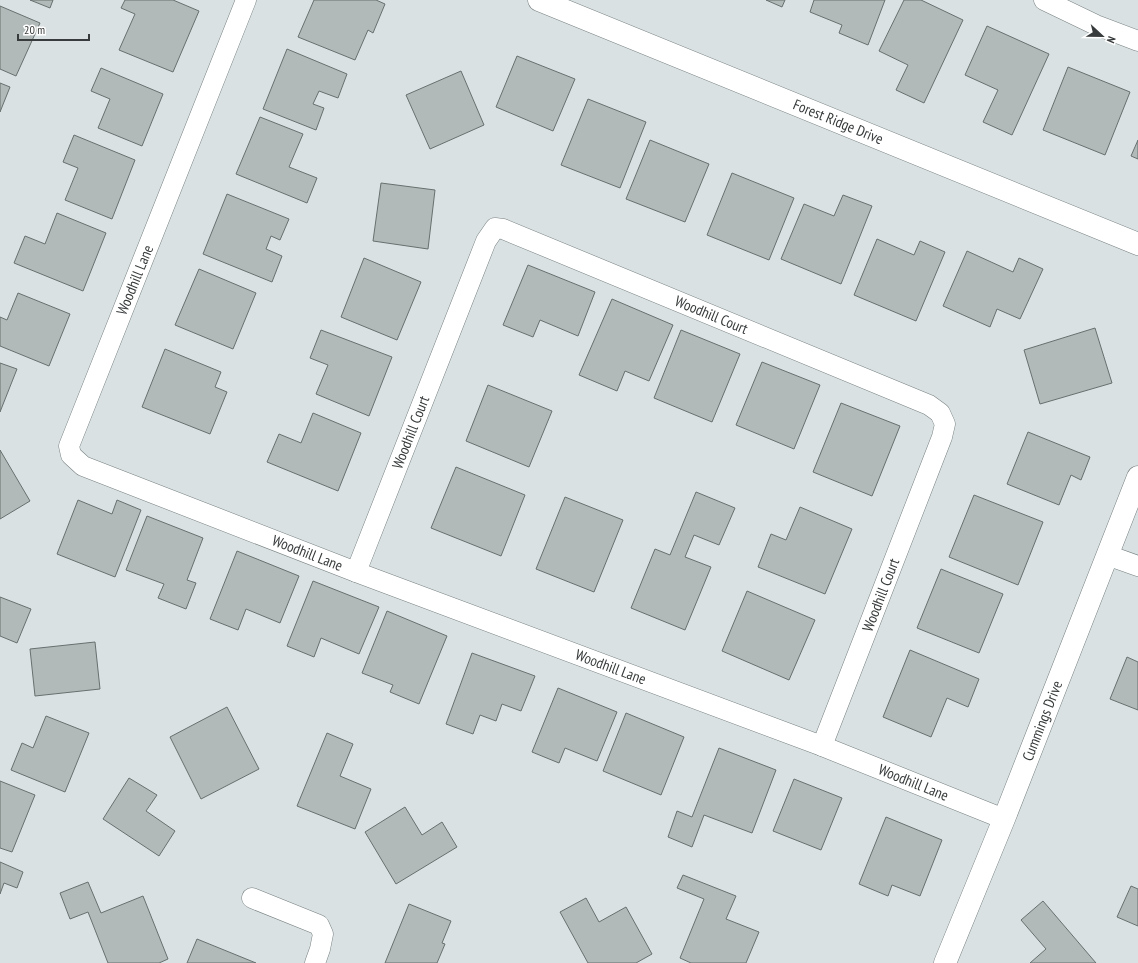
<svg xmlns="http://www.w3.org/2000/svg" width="1138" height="963" font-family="'PT Sans Narrow',sans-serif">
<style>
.building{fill:#b2bab9;stroke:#68706f}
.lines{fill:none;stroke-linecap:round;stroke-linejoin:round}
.street-casing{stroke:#788081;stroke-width:21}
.secondary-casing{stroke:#788081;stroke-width:23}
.street{stroke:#fff;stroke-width:20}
.secondary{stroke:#fff;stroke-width:22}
.labels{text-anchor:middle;stroke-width:3;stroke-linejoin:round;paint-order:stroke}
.street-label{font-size:15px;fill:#383b3c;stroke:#fff}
</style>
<rect width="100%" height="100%" fill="#d9e1e3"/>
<!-- building -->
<g class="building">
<path d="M30 0H53L50 8Z"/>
<path d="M125 0H173L199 11 173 72 119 50 135 14 121 8Z"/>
<path d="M314 0H376L385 4 373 33 368 30 355 60 298 37Z"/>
<path d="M766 0H785L782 7Z"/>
<path d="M814 0H885L868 45 839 33 842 25 810 12Z"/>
<path d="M904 0H921L963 20 924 103 896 90 908 65 879 51Z"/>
<path d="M0 6 40 23 16 76 0 69Z"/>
<path d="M987 26 1049 54 1012 135 983 122 998 90 965 75Z"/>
<path d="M287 49 347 74 338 98 319 91 313 104 324 108 316 130 263 109Z"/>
<path d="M517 56 575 79 553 131 496 107Z"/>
<path d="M1068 67 1130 92 1105 155 1043 130Z"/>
<path d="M101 68 163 94 142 146 98 128 110 99 91 91Z"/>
<path d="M461 71 484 125 430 149 406 95Z"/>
<path d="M0 83 10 87 0 112Z"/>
<path d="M588 99 646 122 620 188 561 165Z"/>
<path d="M260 117 303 134 289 167 317 178 307 203 236 174Z"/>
<path d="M74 135 135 160 112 219 65 200 78 168 63 162Z"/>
<path d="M650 140 709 164 685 222 626 199Z"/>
<path d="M1138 140V159L1131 156Z"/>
<path d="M732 173 794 198 769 260 707 235Z"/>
<path d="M381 183 435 190 428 249 373 241Z"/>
<path d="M227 194 289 219 280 240 271 236 266 249 282 256 272 282 203 254Z"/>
<path d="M843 195 872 206 841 284 781 259 804 204 834 216Z"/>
<path d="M57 213 106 233 83 291 14 263 25 236 45 244Z"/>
<path d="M877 239 914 255 920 241 945 252 916 321 854 295Z"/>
<path d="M967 251 1013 272 1019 258 1043 269 1020 319 997 309 990 327 943 306Z"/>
<path d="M364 258 421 282 397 340 341 317Z"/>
<path d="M528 265 595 292 578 336 540 320 533 337 503 325Z"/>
<path d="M199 269 256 293 233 349 175 325Z"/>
<path d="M18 293 70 314 49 366 0 346V317L7 320Z"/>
<path d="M612 299 673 325 649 381 625 371 617 391 579 375Z"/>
<path d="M1095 328 1112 383 1040 404 1024 350Z"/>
<path d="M321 330 392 357 369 416 316 394 328 365 310 358Z"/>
<path d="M681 330 740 354 712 422 654 398Z"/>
<path d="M165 349 221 372 215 387 227 392 210 434 142 407Z"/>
<path d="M762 362 820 385 794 449 736 425Z"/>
<path d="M0 363 17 369 0 412Z"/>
<path d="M488 385 552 411 529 467 466 441Z"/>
<path d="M841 403 900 426 872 496 813 472Z"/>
<path d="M313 413 361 433 338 491 267 462 279 434 301 443Z"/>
<path d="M1028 432 1090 457 1081 480 1071 475 1059 505 1007 484Z"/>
<path d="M0 450 30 501 0 519Z"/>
<path d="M456 467 525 495 501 556 431 528Z"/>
<path d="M696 492 735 508 719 545 694 535 685 557 711 567 685 630 631 608 655 549 670 555Z"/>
<path d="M974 495 1043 522 1018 585 949 557Z"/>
<path d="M565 497 623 520 594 592 536 569Z"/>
<path d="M78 500 112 514 117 500 141 510 115 577 57 554Z"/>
<path d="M800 507 852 529 825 594 758 567 771 534 786 540Z"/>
<path d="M147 516 203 538 187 580 196 583 186 609 158 598 164 584 126 570Z"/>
<path d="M237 551 299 576 280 623 246 609 238 630 210 619Z"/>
<path d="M941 569 1003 594 979 653 917 628Z"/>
<path d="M313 581 379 607 359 654 321 638 314 657 287 646Z"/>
<path d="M747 591 815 620 789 680 722 651Z"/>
<path d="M0 597 31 609 17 643 0 636Z"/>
<path d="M387 611 447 636 419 704 390 692 393 685 362 673Z"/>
<path d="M95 642 100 689 35 696 30 649Z"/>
<path d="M910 650 979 679 968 707 947 698 931 737 883 717Z"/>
<path d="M472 653 535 676 521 711 502 704 496 721 480 715 473 734 446 724Z"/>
<path d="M1127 657 1138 662V710L1110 699Z"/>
<path d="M558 688 617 712 597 761 565 748 559 763 532 752Z"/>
<path d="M227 707 259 769 201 799 170 737Z"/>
<path d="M626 713 684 737 661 795 603 771Z"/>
<path d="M46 716 89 733 65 792 11 770 22 743 33 748Z"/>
<path d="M327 733 353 744 340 776 371 789 355 829 297 806Z"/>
<path d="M719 748 776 770 752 833 704 815 692 847 668 837 677 811 692 817Z"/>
<path d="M129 778 157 795 146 811 175 831 159 856 103 819Z"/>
<path d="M794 779 842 798 821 850 773 831Z"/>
<path d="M0 781 35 795 12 852 0 848Z"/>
<path d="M405 807 422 835 442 822 457 847 396 884 365 832Z"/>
<path d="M886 817 942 840 920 896 892 885 888 896 859 884Z"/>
<path d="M0 862 23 872 17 888 4 883 0 894Z"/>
<path d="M683 875 736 896 726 919 759 932 746 963H691L680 958 704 899 677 888Z"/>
<path d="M88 882 101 913 143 896 168 959 159 963H108L88 912 70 919 60 893Z"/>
<path d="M1131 886 1138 889V926L1117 917Z"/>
<path d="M586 898 599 922 626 907 652 954 636 963H588L560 912Z"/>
<path d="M1043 901 1096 963H1030L1046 949 1021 920Z"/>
<path d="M409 904 451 921 442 943 445 944 437 963H385Z"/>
<path d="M197 939 256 963H187Z"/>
</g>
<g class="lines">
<defs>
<g id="street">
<path id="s1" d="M246 0 69 446 71 455 83 466 356 572 822 746 1004 819"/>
<path d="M1044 0 1096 25 1138 41"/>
<path d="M1107 555 1138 566"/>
<path id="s2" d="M356 572 486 241 495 228 503 229 929 405 940 413 945 424 942 437 822 746"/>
<path d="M252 898 319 925 323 934 320 949 315 963"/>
</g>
<g id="secondary">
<path id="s3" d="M539 0 1138 244"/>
<path id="s4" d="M945 963 1004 819 1138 477"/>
</g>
</defs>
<!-- street casing -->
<use href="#street" class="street-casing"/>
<!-- secondary casing -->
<use href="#secondary" class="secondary-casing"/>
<!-- street -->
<use href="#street" class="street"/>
<!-- secondary -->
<use href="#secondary" class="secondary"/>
</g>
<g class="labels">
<!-- street labels -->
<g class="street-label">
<text dy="5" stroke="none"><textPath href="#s3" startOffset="323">Forest Ridge Drive</textPath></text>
<text transform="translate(135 280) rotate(-68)" y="5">Woodhill Lane</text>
<text dy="5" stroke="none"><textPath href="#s2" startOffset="605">Woodhill Court</textPath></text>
<text dy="5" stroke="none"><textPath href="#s2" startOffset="150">Woodhill Court</textPath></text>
<text dy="5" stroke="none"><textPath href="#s1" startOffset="746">Woodhill Lane</textPath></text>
<text transform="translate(881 595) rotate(-69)" y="5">Woodhill Court</text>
<text dy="5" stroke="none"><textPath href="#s1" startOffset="1070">Woodhill Lane</textPath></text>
<text dy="5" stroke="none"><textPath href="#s4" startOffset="261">Cummings Drive</textPath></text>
<text dy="5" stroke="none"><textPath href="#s1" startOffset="1394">Woodhill Lane</textPath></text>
</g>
</g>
<!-- north arrow -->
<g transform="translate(1102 36) rotate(112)" stroke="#ffffff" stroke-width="3" paint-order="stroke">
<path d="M0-3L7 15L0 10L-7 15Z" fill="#383b3c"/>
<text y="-6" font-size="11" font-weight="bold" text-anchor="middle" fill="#383b3c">N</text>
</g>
<!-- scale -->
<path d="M18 34v6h71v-6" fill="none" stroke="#383b3c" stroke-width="2"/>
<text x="24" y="34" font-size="12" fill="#383b3c" stroke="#ffffff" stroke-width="3" paint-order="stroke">20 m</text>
</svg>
